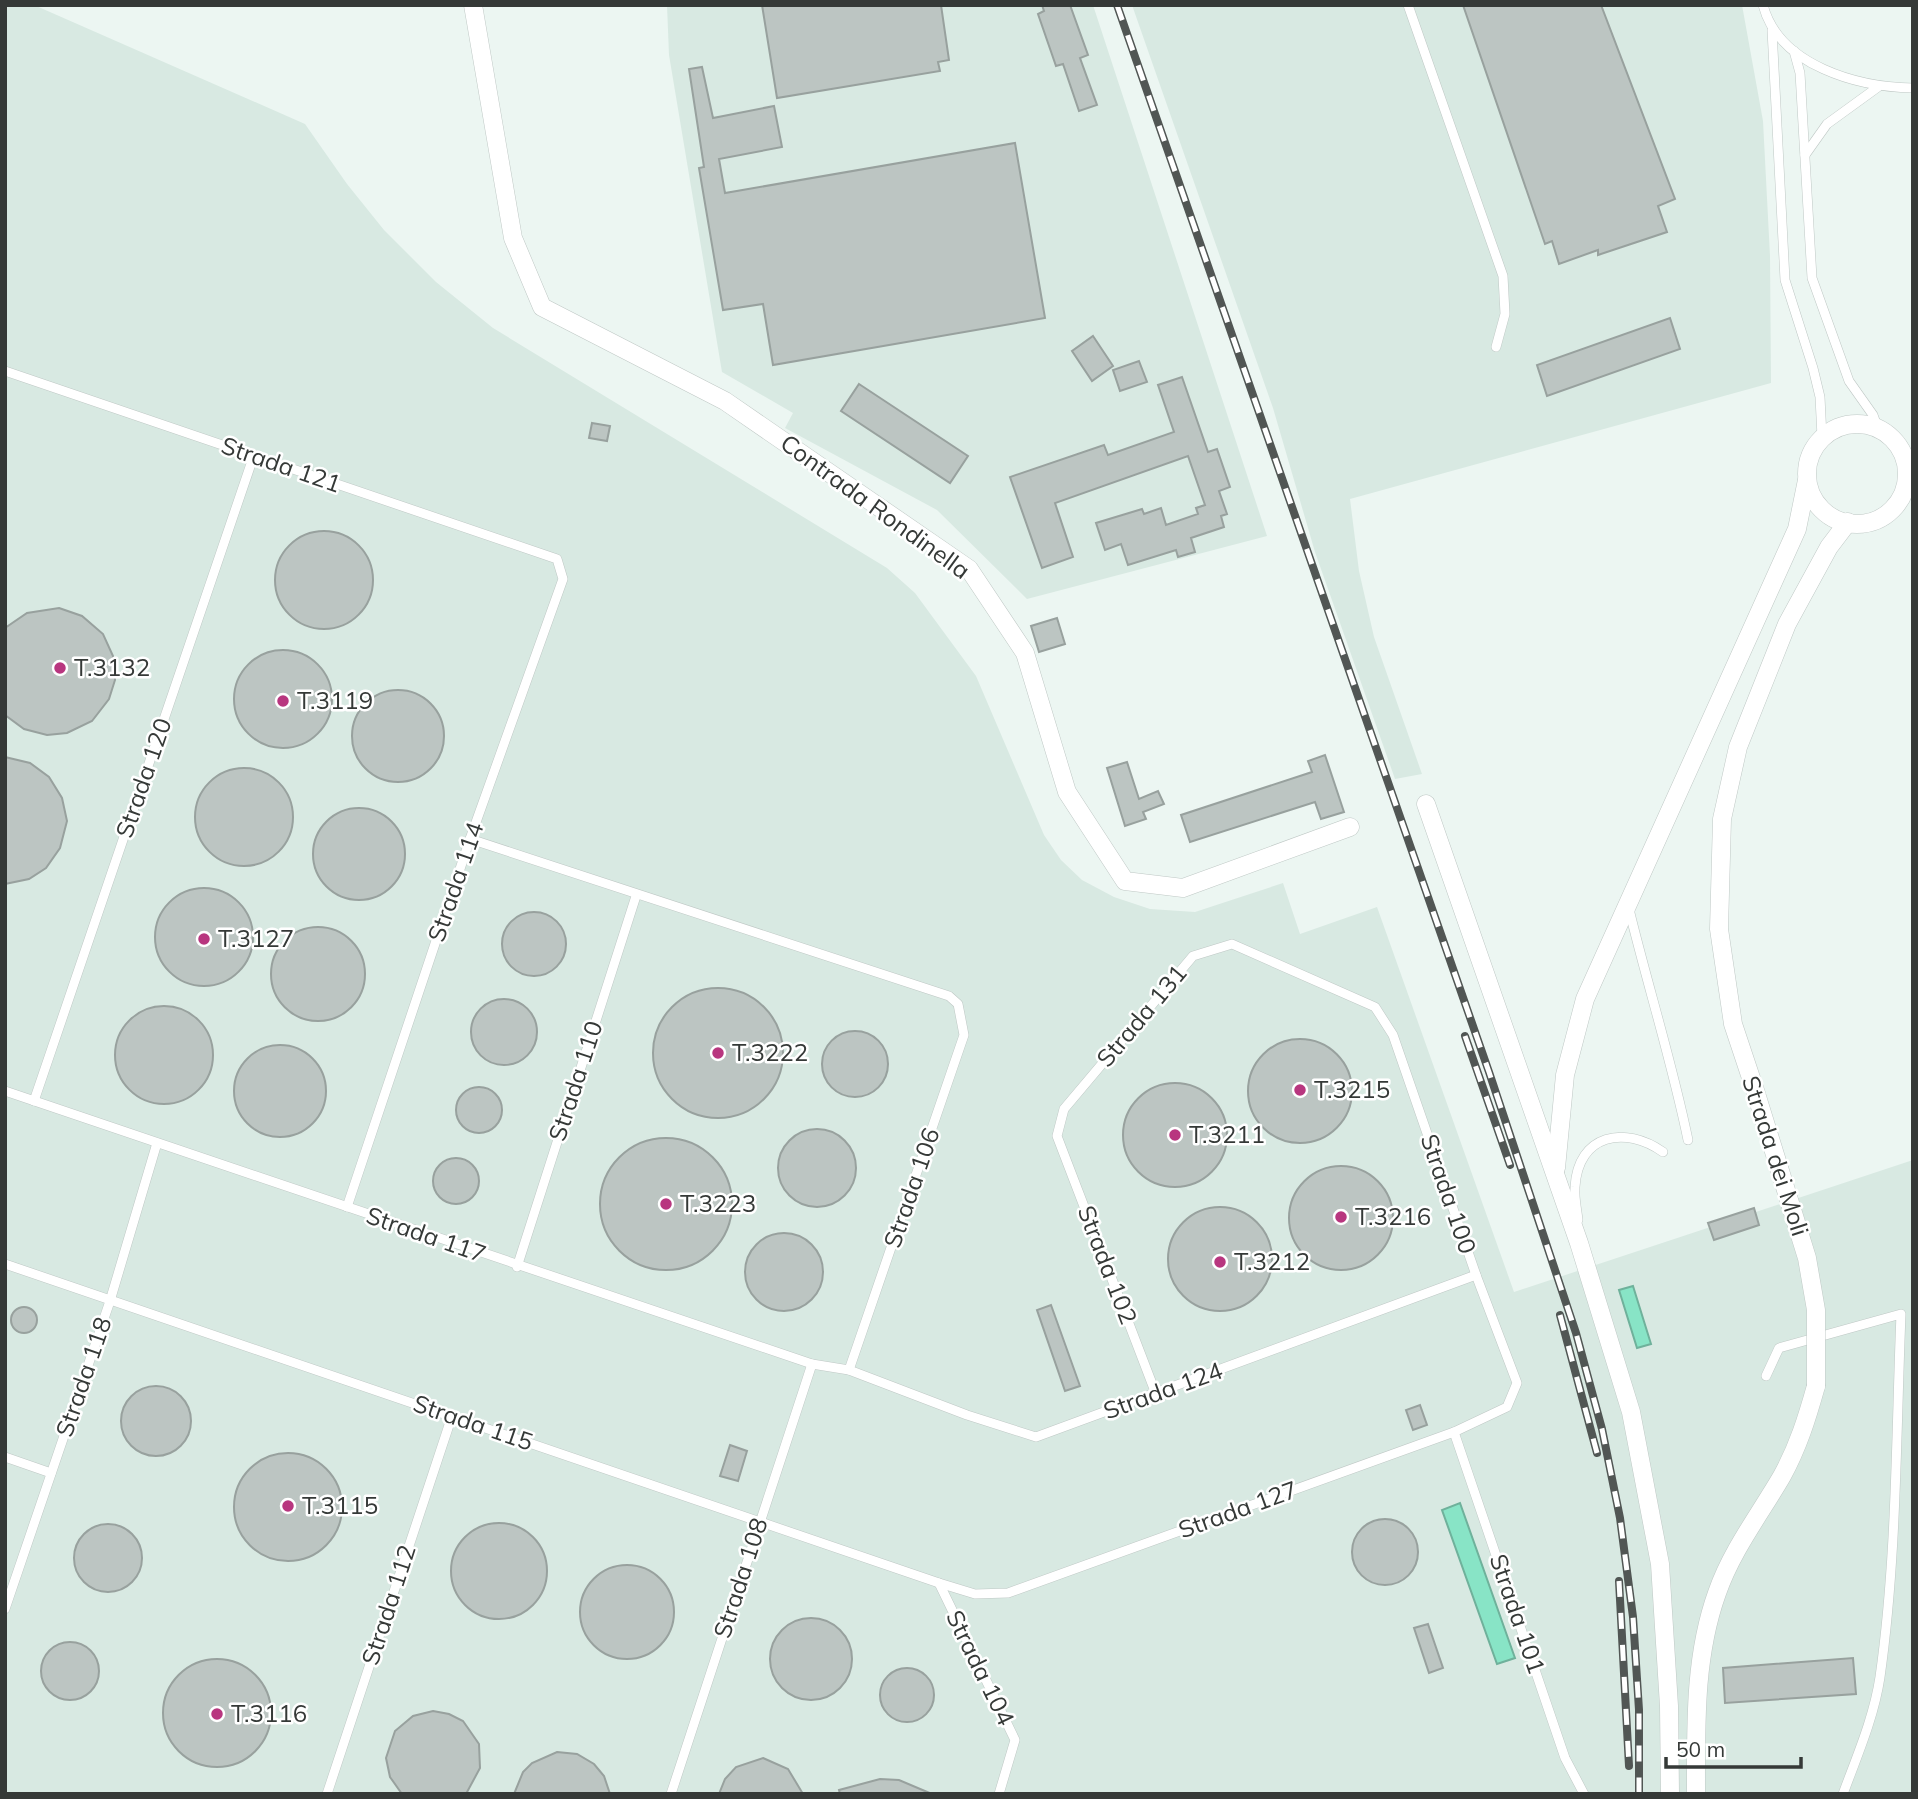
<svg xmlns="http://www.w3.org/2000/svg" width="1918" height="1799" font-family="Mulish,sans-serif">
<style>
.built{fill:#d8e9e2}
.water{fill:#88e4c6;stroke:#6fb19b;stroke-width:2}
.building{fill:#bcc5c2;stroke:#98a19e;stroke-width:2}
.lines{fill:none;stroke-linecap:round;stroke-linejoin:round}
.lane-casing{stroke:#bfc8c5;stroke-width:10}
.street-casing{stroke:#bfc8c5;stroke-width:19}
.lane{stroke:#fff;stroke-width:9}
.street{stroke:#fff;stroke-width:18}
.rail-casing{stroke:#515654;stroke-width:8}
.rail{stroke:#fff;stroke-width:5;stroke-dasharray:16;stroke-linecap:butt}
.street-bridge-casing{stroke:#bfc8c5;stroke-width:19;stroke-linecap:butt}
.street-bridge{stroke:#fff;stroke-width:18}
.poi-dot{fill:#b8367f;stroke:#fff;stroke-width:2.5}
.labels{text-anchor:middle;stroke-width:5;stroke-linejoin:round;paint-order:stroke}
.street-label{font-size:24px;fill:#353937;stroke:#fff}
.poi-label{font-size:24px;fill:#353937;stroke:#fff;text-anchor:start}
</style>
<rect width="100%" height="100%" fill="#ecf6f2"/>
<!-- built -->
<g class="built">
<path d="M5 5H34L305 124 347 184 384 230 436 282 493 328 887 568 915 593 976 676 1044 835 1061 860 1082 880 1114 897 1150 909 1195 912 1283 883 1300 934 1377 907 1514 1292 1913 1160V1794H5Z"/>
<path d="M667 5H1093L1267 536 1027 599 937 510 785 428 793 413 722 372 669 55Z"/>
<path d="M1132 5H1742L1763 121 1770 256 1771 383 1350 499 1359 571 1374 637 1422 774 1395 779 1315 552 1273 408Z"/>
</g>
<!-- water -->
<g class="water">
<path d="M1633 1286 1651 1344 1637 1348 1619 1290Z"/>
<path d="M1460 1503 1515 1658 1497 1664 1442 1510Z"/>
</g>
<!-- building -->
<g class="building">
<path d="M762 5H941L949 60 938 62 940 71 777 98Z"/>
<path d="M1042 5H1070L1088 55 1080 58 1097 105 1079 111 1063 64 1056 66 1038 14 1044 11Z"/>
<path d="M1463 5H1601L1675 199 1658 206 1667 232 1598 255V250L1559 264 1552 241 1545 244Z"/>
<path d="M702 67 713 118 774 106 782 147 719 159 725 193 1015 143 1045 318 773 365 763 304 723 310 699 168 704 167 689 69Z"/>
<path d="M1670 318 1680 349 1547 396 1537 365Z"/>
<path d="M1093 336 1113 366 1092 381 1072 351Z"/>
<path d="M1139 361 1147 382 1120 391 1113 370Z"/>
<path d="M1182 377 1208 452 1217 449 1230 487 1219 491 1227 514 1221 516 1224 527 1191 538 1195 552 1178 557 1176 550 1128 565 1121 544 1105 550 1096 523 1142 509 1144 514 1161 508 1166 525 1198 514 1196 508 1205 505 1188 456 1055 503 1073 557 1042 568 1010 477 1104 445 1108 455 1174 432 1158 385Z"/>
<path d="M859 384 968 456 950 483 841 411Z"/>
<path d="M592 423 610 426 607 441 589 438Z"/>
<circle cx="324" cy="580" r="49"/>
<path d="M59 608 82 616 103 634 113 656 115 680 109 699 92 721 67 733 47 735 24 729 5 715V628L27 613Z"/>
<path d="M1057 618 1065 644 1039 652 1031 626Z"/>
<circle cx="283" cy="699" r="49"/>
<circle cx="398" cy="736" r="46"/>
<path d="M1325 755 1344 812 1321 819 1315 802 1190 842 1181 815 1312 772 1308 761Z"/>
<path d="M5 757 30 763 49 777 62 798 67 821 60 848 46 868 29 879 5 884Z"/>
<path d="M1127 762 1139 799 1158 791 1164 804 1143 812 1146 819 1125 826 1107 768Z"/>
<circle cx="244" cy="817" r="49"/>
<circle cx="359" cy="854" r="46"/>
<circle cx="204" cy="937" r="49"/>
<circle cx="534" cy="944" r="32"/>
<circle cx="318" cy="974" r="47"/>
<circle cx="718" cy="1053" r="65"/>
<circle cx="504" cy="1032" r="33"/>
<circle cx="164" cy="1055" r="49"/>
<circle cx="855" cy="1064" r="33"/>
<circle cx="1300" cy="1091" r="52"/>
<circle cx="280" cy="1091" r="46"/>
<circle cx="1175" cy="1135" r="52"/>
<circle cx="479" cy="1110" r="23"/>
<circle cx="817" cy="1168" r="39"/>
<circle cx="666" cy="1204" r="66"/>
<circle cx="456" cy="1181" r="23"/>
<circle cx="1341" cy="1218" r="52"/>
<circle cx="1220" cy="1259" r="52"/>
<path d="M1754 1208 1759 1225 1714 1240 1708 1223Z"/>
<circle cx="784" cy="1272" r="39"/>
<path d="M1051 1305 1080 1386 1065 1391 1037 1310Z"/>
<circle cx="24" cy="1320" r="13"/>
<circle cx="156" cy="1421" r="35"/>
<path d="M1420 1405 1427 1425 1413 1430 1406 1410Z"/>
<path d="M730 1445 747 1451 738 1481 720 1476Z"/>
<circle cx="288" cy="1507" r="54"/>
<circle cx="1385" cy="1552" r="33"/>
<circle cx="499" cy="1571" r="48"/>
<circle cx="108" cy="1558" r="34"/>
<circle cx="627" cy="1612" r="47"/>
<circle cx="811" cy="1659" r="41"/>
<path d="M1428 1624 1443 1668 1429 1673 1414 1628Z"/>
<circle cx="70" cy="1671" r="29"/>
<path d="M1853 1658 1856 1694 1725 1703 1723 1668Z"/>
<circle cx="217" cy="1713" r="54"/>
<circle cx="907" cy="1695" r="27"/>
<path d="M433 1711 449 1714 463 1721 479 1744 480 1768 466 1794H402L390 1777 386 1758 395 1731 413 1716Z"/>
<path d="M557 1752 577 1754 594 1764 604 1776 610 1794H514L523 1772 532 1763Z"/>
<path d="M763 1758 788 1769 803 1794H719L725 1779 736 1767Z"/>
<path d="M880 1779 899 1780 932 1794H840L839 1790Z"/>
</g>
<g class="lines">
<defs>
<g id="lane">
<path d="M1408 5 1503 276 1505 314 1496 347"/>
<path d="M1763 5C1779 66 1858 87 1913 88"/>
<path d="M1772 30 1785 280 1813 368 1820 397 1822 437"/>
<path d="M1794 51 1800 73 1812 278 1849 381 1873 415 1878 429"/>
<path d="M1805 155 1827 124 1878 87"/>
<path d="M5 371 557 559 563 579 470 839 347 1207"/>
<path d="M1907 462 1913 464"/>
<path d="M470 839 949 996 958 1004 964 1035 849 1370"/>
<path d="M1629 909C1648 987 1672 1062 1688 1140"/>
<path d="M5 1091 812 1364 849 1370 967 1415 1036 1437 1476 1275"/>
<path d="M34 1101 254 455"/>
<path d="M1578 1220C1577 1210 1574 1198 1575 1187 1578 1134 1625 1125 1663 1152"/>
<path d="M5 1264 939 1583 975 1594 1008 1593 1454 1432 1507 1407 1517 1383 1476 1275 1393 1035 1375 1007 1232 944 1193 956 1064 1109 1057 1136 1156 1394"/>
<path d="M517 1267 636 896"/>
<path d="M1766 1376 1779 1348 1901 1314C1896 1434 1897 1557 1880 1677 1874 1717 1857 1756 1843 1794"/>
<path d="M1454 1432 1565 1758 1584 1794"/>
<path d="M5 1457 51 1473"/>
<path d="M939 1583 1015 1740 999 1794"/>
<path d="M5 1609 110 1301 157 1143"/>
<path d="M327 1794 452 1416"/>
<path d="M671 1794 812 1364"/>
</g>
<g id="street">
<path d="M473 5 513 238 542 307 725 401 969 569 1025 653 1067 792 1125 881 1183 888 1350 827"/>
<circle cx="1857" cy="474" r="50"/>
<path d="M1426 804 1579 1243 1631 1412 1660 1564 1669 1706 1670 1794"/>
<path d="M1754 1087 1733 1024 1719 929 1722 819 1738 747 1787 624 1829 547 1848 522"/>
<path d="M1556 1168 1565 1075 1585 999 1797 529 1807 480"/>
<path d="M1696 1794C1696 1726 1694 1657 1717 1593 1732 1550 1760 1514 1782 1476 1798 1447 1807 1418 1816 1386"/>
</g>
</defs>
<!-- lane casing -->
<use href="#lane" class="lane-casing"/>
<!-- street casing -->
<use href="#street" class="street-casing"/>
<!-- lane -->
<use href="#lane" class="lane"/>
<!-- street -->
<use href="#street" class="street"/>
<defs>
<g id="rail">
<path d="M1117 5 1489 1072 1576 1333 1602 1429 1620 1518 1633 1617 1639 1710V1794"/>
<path d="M1465 1036 1510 1165"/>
<path d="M1560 1315 1597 1453"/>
<path d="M1619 1581 1629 1766"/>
</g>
</defs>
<!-- rail casing -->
<use href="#rail" class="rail-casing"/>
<!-- rail -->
<use href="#rail" class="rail"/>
<defs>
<path id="street-bridge" d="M1754 1087 1807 1258 1816 1310V1386"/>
</defs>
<!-- street-bridge casing -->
<use href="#street-bridge" class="street-bridge-casing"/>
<!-- street-bridge -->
<use href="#street-bridge" class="street-bridge"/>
</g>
<!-- markers -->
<g class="poi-dot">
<circle cx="60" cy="668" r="7"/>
<circle cx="283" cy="701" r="7"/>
<circle cx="204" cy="939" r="7"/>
<circle cx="718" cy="1053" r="7"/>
<circle cx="1300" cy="1090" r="7"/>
<circle cx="1175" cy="1135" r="7"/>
<circle cx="666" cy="1204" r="7"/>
<circle cx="1341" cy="1217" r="7"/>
<circle cx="1220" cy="1262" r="7"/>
<circle cx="288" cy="1506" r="7"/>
<circle cx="217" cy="1714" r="7"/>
</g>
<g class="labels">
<!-- street labels -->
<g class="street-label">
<text transform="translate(281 465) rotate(19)" y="8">Strada 121</text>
<text transform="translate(875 507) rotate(36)" y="8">Contrada Rondinella</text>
<text transform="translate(144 778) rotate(-71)" y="8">Strada 120</text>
<text transform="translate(456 882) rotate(-71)" y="8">Strada 114</text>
<text transform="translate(1142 1016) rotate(-50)" y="8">Strada 131</text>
<text transform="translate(576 1081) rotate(-72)" y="8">Strada 110</text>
<text transform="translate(1775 1156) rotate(72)" y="8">Strada dei Moli</text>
<text transform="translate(912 1188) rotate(-71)" y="8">Strada 106</text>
<text transform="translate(1448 1194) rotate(71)" y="8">Strada 100</text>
<text transform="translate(426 1235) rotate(19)" y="8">Strada 117</text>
<text transform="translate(1107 1265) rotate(69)" y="8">Strada 102</text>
<text transform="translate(84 1377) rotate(-71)" y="8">Strada 118</text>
<text transform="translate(1163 1391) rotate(-20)" y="8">Strada 124</text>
<text transform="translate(473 1423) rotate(19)" y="8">Strada 115</text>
<text transform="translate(1238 1510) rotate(-20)" y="8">Strada 127</text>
<text transform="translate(741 1578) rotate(-72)" y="8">Strada 108</text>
<text transform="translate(389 1605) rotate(-72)" y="8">Strada 112</text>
<text transform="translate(1517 1614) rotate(71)" y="8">Strada 101</text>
<text transform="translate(980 1668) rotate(64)" y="8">Strada 104</text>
</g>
<!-- poi labels -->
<g class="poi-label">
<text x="74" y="676">T.3132</text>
<text x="297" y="709">T.3119</text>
<text x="218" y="947">T.3127</text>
<text x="732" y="1061">T.3222</text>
<text x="1314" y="1098">T.3215</text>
<text x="1189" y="1143">T.3211</text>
<text x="680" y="1212">T.3223</text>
<text x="1355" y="1225">T.3216</text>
<text x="1234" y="1270">T.3212</text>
<text x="302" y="1514">T.3115</text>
<text x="231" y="1722">T.3116</text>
</g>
</g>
<!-- border -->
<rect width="1918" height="1799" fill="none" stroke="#353937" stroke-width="14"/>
<!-- scale -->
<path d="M1666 1757v10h135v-10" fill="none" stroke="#353937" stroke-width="3.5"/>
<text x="1676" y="1757" font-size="21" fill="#353937" stroke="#ffffff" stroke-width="5" paint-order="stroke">50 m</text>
</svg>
